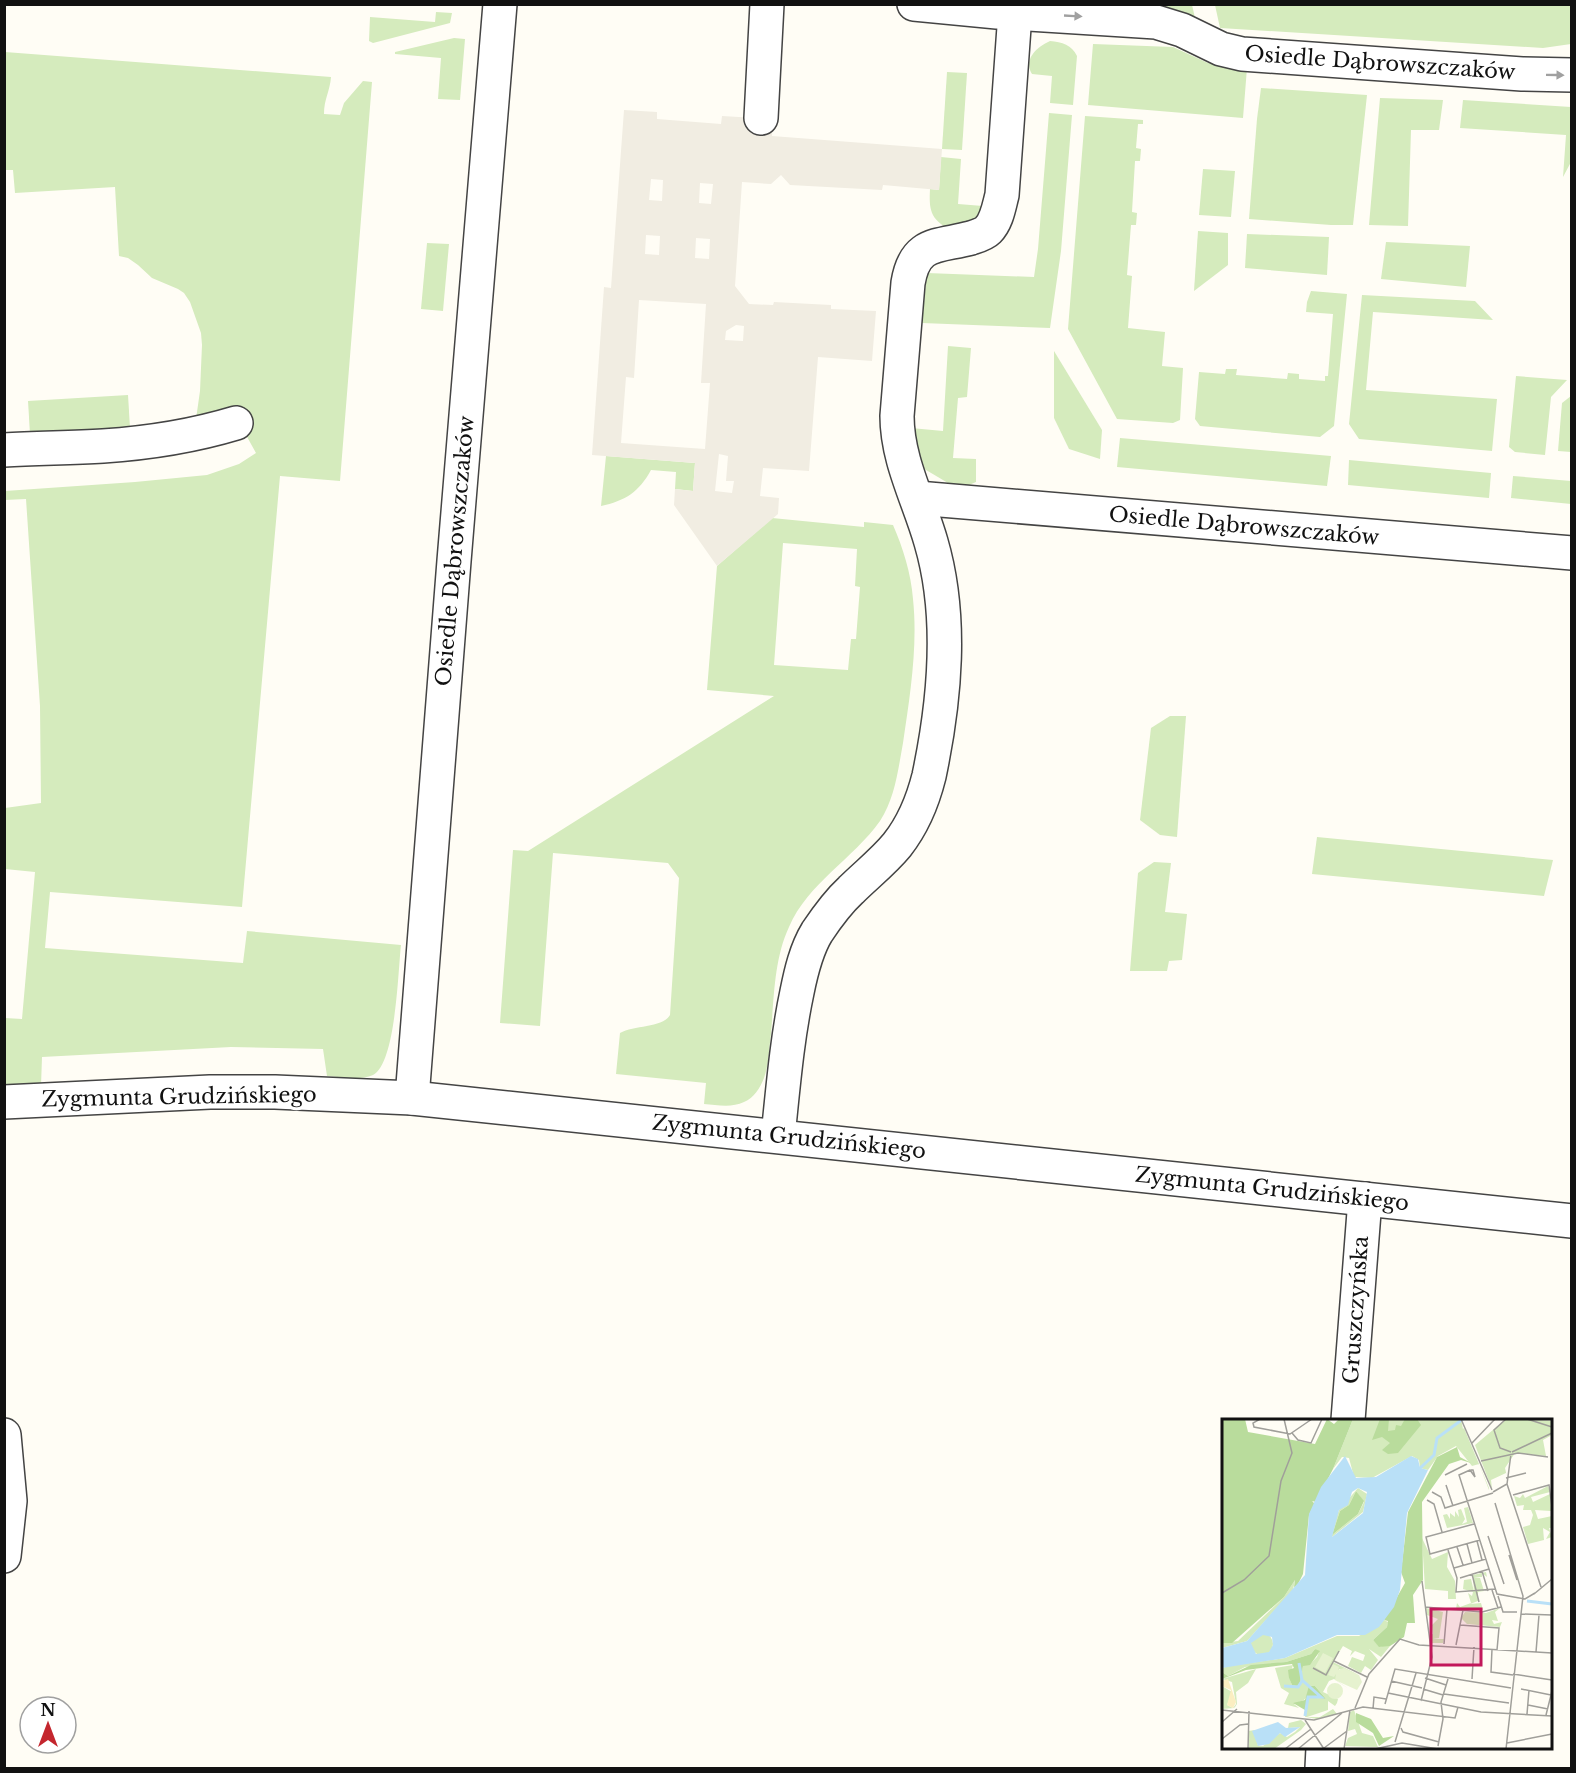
<svg xmlns="http://www.w3.org/2000/svg" width="1576" height="1773" font-family="'Libre Baskerville',serif">
<style>
.green{fill:#d5ebbd;fill-rule:evenodd}
.plaza{fill:#f1ede2;fill-rule:evenodd}
.lines{fill:none;stroke-linecap:round;stroke-linejoin:round}
.minor-casing{stroke:#444;stroke-width:36}
.minor{stroke:#fff;stroke-width:33}
.oneway{fill:#a0a0a0}
.labels{text-anchor:middle;stroke-width:6;stroke-linejoin:round;paint-order:stroke}
.street-label{font-size:21px;fill:#111;stroke:#fff}
.inset-river{fill:none;stroke:#b9e0f7;stroke-width:3}
.inset-road{fill:none;stroke:#a09f9a;stroke-width:1.5}
.view{fill:#c2185b;fill-opacity:0.15;stroke:#c2185b;stroke-width:3}
.inset-edge{fill:none;stroke:#111;stroke-width:3}
</style>
<rect width="100%" height="100%" fill="#fffdf5"/>
<!-- green -->
<g class="green">
<path d="M1120 4 1192 5 1196 22Z"/>
<path d="M1215 5H1571V44L1543 48 1220 28Z"/>
<path d="M436 12 452 13 450 23 373 43 369 41 370 17 435 22Z"/>
<path d="M454 38 465 39 460 100 438 99 441 58 395 54V52Z"/>
<path d="M1050 41C1062 42 1072 45 1077 56L1073 105 1050 103 1052 76 1032 74C1023 59 1037 47 1050 41Z"/>
<path d="M1093 44 1173 47 1208 63 1247 68 1243 118 1088 105Z"/>
<path d="M5 52 331 77C330 91 324 99 324 114L340 115 344 103 363 81 372 82 340 481 280 476 242 907 50 892 45 948 243 963 247 931 401 945C398 971 396 1063 373 1075 360 1081 340 1077 327 1076L323 1049 231 1047 42 1057 41 1086 5 1088V1018L22 1019 35 872 5 869V808L41 803 40 706 26 499 5 500V491L135 482 207 475 239 464 256 453 231 408 196 419 200 391 202 345 201 333 190 302 184 293 178 289 152 278 138 265 128 258 119 256 115 187 15 193 13 170H5Z"/>
<path d="M947 72 967 73 962 150 942 149Z"/>
<path d="M1261 88 1367 95 1353 225H1331L1249 219 1257 119Z"/>
<path d="M1380 98 1443 100 1439 130H1411L1408 226 1369 225Z"/>
<path d="M1463 100 1571 107V162L1563 177 1566 135 1460 128Z"/>
<path d="M1049 113 1072 115 1061 251 1050 328 922 323 927 273 1034 277 1038 249Z"/>
<path d="M1085 116 1143 120V124H1138L1136 148 1141 149 1140 161H1135L1132 212 1137 213 1136 225H1131L1127 275 1132 276 1128 328 1165 332 1162 366 1183 368 1180 420 1173 423 1117 419 1068 329Z"/>
<path d="M941 157 961 159 958 204 983 206C977 225 967 224 949 229 930 219 929 209 930 189L939 190Z"/>
<path d="M1203 169 1235 171 1231 217 1199 215Z"/>
<path d="M1198 231 1228 233V265L1194 291Z"/>
<path d="M1247 234 1329 237 1327 275 1245 268Z"/>
<path d="M1386 242 1470 246 1466 287 1381 279Z"/>
<path d="M427 243 449 244 443 311 421 309Z"/>
<path d="M1311 291 1347 294 1334 426 1320 437 1200 426 1195 419 1199 372 1225 374 1226 369H1237L1236 375 1287 379 1288 373 1299 374V379L1325 381V376H1328L1333 314 1306 312 1307 302Z"/>
<path d="M1362 295 1475 301 1493 320 1373 312 1366 390 1497 399 1492 451 1359 439 1349 424Z"/>
<path d="M948 346 971 348 967 397 958 398 953 458 976 459V482L962 488 948 483 921 467 911 428 943 431Z"/>
<path d="M1054 351 1102 430 1100 459 1069 449 1054 418Z"/>
<path d="M1516 376 1567 380 1551 397 1545 455 1515 452 1509 447Z"/>
<path d="M128 395 130 428 30 434 28 401Z"/>
<path d="M1571 396V452L1558 451 1562 403Z"/>
<path d="M1120 438 1331 456 1327 486 1117 467Z"/>
<path d="M606 456 695 463 693 491 675 489 676 472 651 470C639 492 625 501 601 506Z"/>
<path d="M1349 460 1491 473 1489 498 1348 485Z"/>
<path d="M1513 476 1571 481V504L1511 498Z"/>
<path d="M772 518 864 527V522L893 525C903 548 911 573 913 599 918 646 910 696 903 743 898 770 895 798 880 821 853 859 808 883 789 927 774 959 774 998 771 1034 769 1048 769 1064 764 1078 760 1088 754 1098 744 1102 732 1108 717 1105 704 1104L706 1083 616 1074 620 1033C634 1025 663 1028 670 1015L679 878 668 863 553 853 540 1026 500 1023 513 850 528 851 774 696 707 690 717 566ZM783 543 857 549 855 586 860 587 856 639H851L848 670 774 665Z"/>
<path d="M1170 716H1186L1177 837 1160 835 1140 820 1151 728Z"/>
<path d="M1317 837 1553 860 1544 896 1312 874Z"/>
<path d="M1154 862 1171 863 1165 912 1187 914 1182 960 1169 961 1167 971H1130L1138 873Z"/>
</g>
<!-- plaza -->
<path class="plaza" d="M624 110 657 112V119L721 124 722 116 773 119 772 136 942 149 939 190 883 185 882 190 790 185 781 175 771 184 742 182 735 286 749 304 773 305 774 302 831 305V309L876 311 872 361 818 357 809 471 763 468 760 496 779 498 778 514 717 566 674 505 675 489 693 491 695 463 592 455 604 287 611 288ZM651 179 663 180 662 201 649 200ZM700 183 713 184 711 204 699 203ZM646 235 660 236 659 255 645 254ZM696 238 710 239 709 259 695 258ZM639 300 706 304 701 383H710L705 449 621 443 626 377 634 378ZM736 325 744 326 743 341 725 340 726 331ZM719 454 728 456 726 481H734L732 493 715 491Z"/>
<g class="lines">
<defs>
<g id="minor">
<path d="M914 4 997 12 1156 22 1182 30 1221 49 1242 54 1522 74 1572 75"/>
<path d="M761 118 767 4"/>
<path d="M4 450C37 448 70 448 103 446 148 443 193 436 236 423"/>
<path d="M917 498 1572 553"/>
<path d="M412 1098 454 561 500 4"/>
<path d="M4 1102 210 1092H275L412 1098 1572 1221"/>
<path d="M778 1136C783 1088 787 1039 797 992 801 972 806 950 817 932 827 917 838 902 851 890 866 875 883 862 897 845 912 826 923 800 929 776 945 700 953 617 931 542 919 500 897 460 897 416L908 283C915 241 937 247 971 238 977 236 984 234 988 230 997 221 999 206 1002 195L1015 13"/>
<path d="M1348 1420 1365 1199"/>
<path d="M4 1435 10 1501 4 1556"/>
<path d="M1322 1768 1323 1748"/>
</g>
</defs>
<!-- minor casing -->
<use href="#minor" class="minor-casing"/>
<!-- minor -->
<use href="#minor" class="minor"/>
</g>
<!-- one-way arrows -->
<defs><path id="oneway-solid" d="M-6-.8H1V-3.2L6.5 0L1 3.2V.8H-6Z" transform="scale(1.5)"/></defs>
<g class="oneway">
<use href="#oneway-solid" transform="translate(1073 16) rotate(3)"/>
<use href="#oneway-solid" transform="translate(1555 75) rotate(1)"/>
</g>
<g class="labels">
<!-- street labels -->
<g class="street-label">
<text transform="translate(1380 63) rotate(4)" y="7">Osiedle Dąbrowszczaków</text>
<text transform="translate(1244 526) rotate(5)" y="7">Osiedle Dąbrowszczaków</text>
<text transform="translate(455 551) rotate(-85)" y="7">Osiedle Dąbrowszczaków</text>
<text transform="translate(179 1097) rotate(-1)" y="7">Zygmunta Grudzińskiego</text>
<text transform="translate(789 1137) rotate(6)" y="7">Zygmunta Grudzińskiego</text>
<text transform="translate(1272 1189) rotate(6)" y="7">Zygmunta Grudzińskiego</text>
<text transform="translate(1356 1310) rotate(-86)" y="7">Gruszczyńska</text>
</g>
</g>
<!-- overview -->
<g transform="translate(1222 1419)">
<rect width="330" height="330" fill="#fffdf5"/>
<path d="M131 0H239L241 10 242 9 267 69V71L257 45 250 47 234 27 216 37 206 51 198 49 197 41 190 37 150 59 132 58 127 39 120 38 111 50ZM284 0 330 2V16L321 21 324 37 293 34 283 49 285 58 284 54 269 61 270 70 253 26ZM326 67 328 73 309 78 311 83 328 75 329 92 313 91 316 100 330 97V109H327L330 118 324 120 328 113 321 109 322 121 306 125 301 108 308 106 311 96 309 91H301L302 86 295 87 292 77 298 79 301 75 303 79ZM136 69 145 75 141 93 110 118 109 112 117 91ZM134 72 142 83 136 95 110 116 118 92 127 86ZM246 88 251 104 225 109 221 96 225 95 228 100V94L233 98V92L237 98 236 91 239 90 243 100 240 105 245 103 242 89ZM200 119 210 140 226 133 225 148 233 162 234 180H226V172L203 170ZM264 153 265 158 260 154V158H252L258 159 262 172 256 173V182L248 185 259 184 261 191 234 190 235 184 238 188 249 184 246 174 250 177 251 173 241 170 242 161 249 160 252 173 251 156ZM73 161 71 171 25 222 0 229V224L16 222 62 178ZM204 189 221 193 217 219 211 220H222L221 224H208L210 218 207 216 211 215 210 206 216 200 205 196ZM278 189 273 193 276 202 270 201 272 205 280 203 278 208 245 205 239 199 243 193 264 194ZM162 201 166 203 165 208 151 221 158 228 165 225 168 227 159 238 147 230 156 241 149 251 143 247 139 254 126 247 130 238 141 242 143 236 133 232 128 237 130 232 121 227 111 243 135 255 117 250 114 261 127 270 112 260 107 262 101 273 116 280 115 284 113 287 106 282V291L85 298H98L111 290 115 295 95 300 84 298H83L86 278 104 280 93 267 82 281 72 285 77 289 62 285 67 274 59 269 53 249 71 246 67 258 70 266 79 257 81 246H87L95 238 97 233 93 230 89 235 64 243 23 248 6 257 0 253V249L7 247 63 239 115 217H137ZM29 225a11 11 0 1 1 22 0a11 11 0 1 1-22 0ZM34 250 26 264 14 273 15 285 13 288 12 289 0 290V267L10 273 5 286 11 289 14 285 10 263 0 260ZM132 291 140 314 151 317 156 328 123 327 126 319 135 315 133 310 126 312 128 293ZM79 301 84 305 79 311 52 330H27L26 312 33 311 36 327H41L58 314 65 318 73 313 78 308 66 309 67 304Z" fill="#d5ebbd" fill-rule="evenodd"/>
<path d="M0 0H23L26 13 93 25 105 0 112 5 117 0H131L111 50 94 83 90 82 93 85 87 96 81 155 75 167 72 168 73 161 62 178 10 224H0ZM158 0H167L166 12 173 11 174 6 179 7 183 0H195L199 6 176 34 166 35 160 31 168 24 160 18 150 21ZM235 28 238 38 249 44 239 41 227 45 200 83 201 161 191 176 193 204H185L182 218 168 227 157 228 151 221 165 208 166 202 162 201 183 164 179 153 186 93 215 38ZM134 72 142 82 136 95 110 116 118 92 127 86ZM93 230 98 232 88 246 81 247 77 267 70 266 67 259 66 251 72 249 70 245 24 251 0 260V253L6 257 29 246 64 243 89 235ZM87 267H93L104 280 87 278 84 296 83 291 71 284 83 281ZM134 294 149 300 161 319 172 317 157 327 151 314 134 303Z" fill="#b9dc9c"/>
<path d="M6 260 14 283 11 289 5 286 9 271 0 267V262Z" fill="#fbeec1"/>
<path d="M101 234 111 239 103 254 93 248ZM111 245 117 248 116 251 122 249 137 256 140 263 135 271 113 261 114 255 112 258 106 256ZM105 272a8 8 0 1 1 16 0a8 8 0 1 1-16 0Z" fill="#e6f2cf"/>
<path d="M123 37 134 59 154 58 189 37 196 40 198 49 206 51 185 94 178 171 172 188 157 208 143 216H115L63 239 0 249V229L25 222 83 156 87 95 99 68ZM136 69 145 73 141 94 110 118 117 91 126 86 130 73ZM41 216 50 218 51 226 47 233 34 235 29 224ZM56 303 64 309 78 308 63 318 58 314 47 325 36 327 30 312Z" fill="#b9e0f7" fill-rule="evenodd"/>
<path class="inset-river" d="M195 52 212 36 215 19 241 0M305 182 330 185M77 244 80 261 99 278H86L83 297M62 267 76 268 80 262"/>
<path class="inset-road" d="M38 0 31 4 32 8 68 15 90 0M239 0 270 71M284 0 272 11 278 29 289 33M305 0 330 8M70 14 76 21 89 24 100 0M250 24 273 0M290 33 330 14M259 42 296 34 326 38M249 51H251L253 58 248 51 237 56 275 175 303 180 313 174M223 56 245 45M284 59 304 54M285 65 319 168M210 73 219 78 223 89 271 74M271 73 285 65 289 35M227 75 224 66 231 87M291 76 327 66 330 88M205 81 212 85 220 113M273 84 301 177 284 330M252 105 204 118 208 135 258 121M266 117 282 165M255 122 260 141M245 125 250 144M235 128 241 146M226 131 235 159 234 173 273 170M287 136 295 161M232 149 264 140M260 152 266 172M250 155 257 183M238 159 267 150M270 171 276 189M0 174 22 161 47 137 59 62 70 34 62 0M312 175 330 160M276 177 281 193H295M203 188 260 193 279 188M299 195 330 196M238 206 277 209 275 231M222 225 225 190M234 226 241 191M270 230 269 253 291 256M314 233 317 196M112 242 145 258M91 249 104 256 117 232M291 255 330 261M203 259 224 266M250 260 252 228M169 262 200 269M201 270 221 276M299 270 329 276M166 274 259 293 330 297M222 275 287 284M199 282 210 238 200 162M163 285 173 250 289 269M306 286 326 290M133 289 147 255 178 220 197 226 330 234M151 290 152 278 164 280M0 291 92 301 141 288 233 299 236 288M305 295 307 271M324 296 330 272M83 301 102 330M0 303 15 290M179 309 181 313 217 323M0 320 18 306 26 305M173 323 194 254M285 324 330 315M216 327 221 300 219 283 226 260M102 329 125 312M26 330 27 292M63 330 89 310M76 330 120 294M122 330 128 291M153 330 180 324 216 330"/>
<path class="view" d="M209 190H259V246H209Z"/>
<rect width="330" height="330" class="inset-edge"/>
</g>
<!-- border -->
<rect width="1576" height="1773" fill="none" stroke="#111111" stroke-width="12"/>
<!-- north arrow -->
<g transform="translate(48 1725)"><circle r="28" fill="#ffffff" stroke="#a0a0a0" stroke-width="1.5"/>
<path d="M0-4.5L10 22L0 15L-10 22Z" fill="#c4262e"/>
<text y="-9" font-size="16" font-weight="bold" text-anchor="middle" fill="#111111">N</text>
</g>
</svg>
